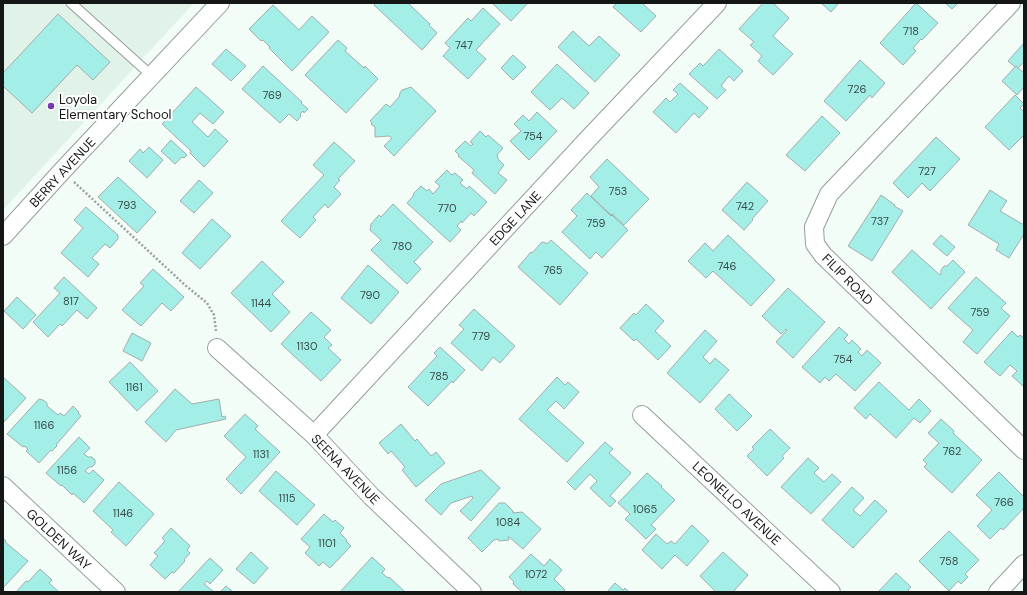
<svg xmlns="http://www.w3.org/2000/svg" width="1027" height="595" font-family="'DM Sans',sans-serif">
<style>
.built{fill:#e1f2e8}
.building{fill:#a4eee8;stroke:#a2adac}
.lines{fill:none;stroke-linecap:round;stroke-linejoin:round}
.lane-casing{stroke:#959e99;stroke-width:11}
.street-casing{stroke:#959e99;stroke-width:20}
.path{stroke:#9aa19d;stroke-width:2.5;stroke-dasharray:2 2;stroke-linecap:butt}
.lane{stroke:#fff;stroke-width:9}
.street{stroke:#fff;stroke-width:18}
.poi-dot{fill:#7539af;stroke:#fff;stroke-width:1.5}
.labels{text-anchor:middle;stroke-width:4;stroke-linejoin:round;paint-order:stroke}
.number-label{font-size:11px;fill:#384d4a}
.poi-label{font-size:13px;fill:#141715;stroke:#fff;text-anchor:start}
.street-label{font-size:13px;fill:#141715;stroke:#fff}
</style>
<rect width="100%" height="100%" fill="#f3fdf7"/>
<!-- built -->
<path class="built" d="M3 3H194L3 210Z"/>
<!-- building -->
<g class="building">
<path d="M376 3H408L430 24 429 25 437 33 422 50 374 5Z"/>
<path d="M492 3H528L511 21Z"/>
<path d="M617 3H642L656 16 641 32 613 7Z"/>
<path d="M763 3H773L789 18 773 36 793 54 773 75 758 61 762 56 750 45 754 42 739 29Z"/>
<path d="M821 3H839L831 12Z"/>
<path d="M916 3 938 23 922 40 921 39 913 48 916 51 903 65 880 43Z"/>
<path d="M945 3H958L952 9Z"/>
<path d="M273 5 299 30 312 16 329 32 292 71 269 48 270 47 263 40 261 41 249 29Z"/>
<path d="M483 8 500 24 476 50 486 59 468 79 443 56 450 48 445 43 468 18 471 21Z"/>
<path d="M58 14 110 62 93 80 77 65 32 113 3 86V73Z"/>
<path d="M573 31 589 46 599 36 620 55 595 82 558 47Z"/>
<path d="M338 40 347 48 345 51 364 68 365 66 378 79 346 113 305 75Z"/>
<path d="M1024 43V62L1018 68 1016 66 1015 67 1008 61Z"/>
<path d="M226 49 246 66 231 81 212 64Z"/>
<path d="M719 49 743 71 734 81 729 76 721 86 726 90 717 99 689 74 700 63 703 66Z"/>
<path d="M513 55 526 67 513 80 501 68Z"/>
<path d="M860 60 885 83 872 98 870 95 846 121 824 101Z"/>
<path d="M557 64 589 93 574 109 562 98 550 110 531 92Z"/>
<path d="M263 66 302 102 301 103 308 109 304 113 303 111 300 114 301 116 297 121 289 114 280 123 242 89Z"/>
<path d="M1016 66 1024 73V87L1017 95 1002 81Z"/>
<path d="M680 83 708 108 699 118 694 113 676 133 653 112 666 98 670 102 678 94 673 90Z"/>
<path d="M196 87 224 112 213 124 200 113 192 122 208 137 215 129 228 141 204 167 190 153 191 151 162 124Z"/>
<path d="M411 87 436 111 394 156 384 146 392 138 389 136 375 137V127L371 124 372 123 370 121 386 104 390 107 399 97 400 93 402 90Z"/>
<path d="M1015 95 1024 104 1020 108 1024 112V135L1009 150 985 127Z"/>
<path d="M537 112 557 131 529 160 510 141 521 131 514 124 523 115 529 121Z"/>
<path d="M822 116 840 133 805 171 786 155Z"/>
<path d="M480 131 486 137 488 135 503 148 497 155 498 159 504 165 498 173 507 180 495 194 472 173 474 170 458 156 459 155 455 151 465 141 471 146 473 144 470 142Z"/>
<path d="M936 137 960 159 930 191 922 183 908 198 893 183Z"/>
<path d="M171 140 187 155 184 158 182 157 175 164 161 151Z"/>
<path d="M334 142 355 161 338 179 340 180 334 187 341 194 328 208 325 204 313 217 316 220 300 238 281 221 324 175 313 165Z"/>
<path d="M149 147 163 160 147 178 129 161 140 149 143 153Z"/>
<path d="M607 159 649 199 624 225 612 214 611 215 591 196 599 187 590 177Z"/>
<path d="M447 170 452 175 455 173 463 180 460 183 467 189 469 186 487 202 474 216 471 213 462 223 461 221 457 226 461 230 450 242 407 203 414 195 413 194 421 186 427 191 429 189 433 194 440 186 435 182Z"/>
<path d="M118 177 156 212 137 233 98 197Z"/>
<path d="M199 180 213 193 194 213 180 201Z"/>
<path d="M747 182 768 201 752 219 753 220 744 230 722 210Z"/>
<path d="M990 190 1007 201 1000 211 1024 225V234L1009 258 996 250 999 244 968 225Z"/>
<path d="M587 193 611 216 612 215 628 230 602 258 596 252 590 259 562 232 577 216 571 210Z"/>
<path d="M881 195 895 205 894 206 903 211 872 261 848 246Z"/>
<path d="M393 204 433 242 414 262 421 269 407 284 371 250 381 240 370 230 371 224 379 215 381 217Z"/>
<path d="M86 207 118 235V239L110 248 105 244 92 258 99 264 88 277 61 253 83 228 74 220Z"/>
<path d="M212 219 231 236 200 269 182 253Z"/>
<path d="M728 235 775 280 751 306 713 271 706 278 688 261 705 243 713 251Z"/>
<path d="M941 235 955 247 947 256 933 244Z"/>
<path d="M551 240 588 273 560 305 518 267 531 252 532 253 542 242 546 243 547 244Z"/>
<path d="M912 250 940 275 941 273V270L944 266H947L953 260 965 272 931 309 892 272Z"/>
<path d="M262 261 284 282 272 294 290 312 271 332 231 293Z"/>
<path d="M368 265 399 292 371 324 341 298Z"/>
<path d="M153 269 184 297 171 311 162 303 141 326 122 310 144 286 140 283Z"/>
<path d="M64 277 97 308 87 319 77 310 62 326 60 324 48 337 33 322 60 293 54 288Z"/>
<path d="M976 277 1006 303 1001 308 1010 316 977 354 963 342 973 330 948 308Z"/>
<path d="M788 288 825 322 793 358 776 342 787 330 786 329 781 334 762 316Z"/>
<path d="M17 297 36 315 23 329 4 311Z"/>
<path d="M646 304 664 321 655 331 671 346 658 360 636 339 634 341 620 328 634 313 636 315Z"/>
<path d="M474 309 515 346 500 363 493 357 482 371 451 343 464 329 459 325Z"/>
<path d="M311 312 331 330 324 337 332 345 328 348 341 360 321 381 281 344Z"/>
<path d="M839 327 848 335 844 339 849 344 852 340 861 349 858 352 862 356 867 350 881 363 855 391 836 374 829 381 825 377 820 383 802 367Z"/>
<path d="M705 330 717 341 703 357 710 364 715 358 729 370 700 403 667 373Z"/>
<path d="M1012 331 1018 337 1020 335 1024 338V385L1023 386 1012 376 1017 371 1010 365 1000 376 984 362Z"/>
<path d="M132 333 151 343 142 361 123 351Z"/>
<path d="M440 347 465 370 453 383 452 381 428 406 408 387 437 356 434 353Z"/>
<path d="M130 362 158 391 137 411 109 382Z"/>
<path d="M3 377 26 398 3 423Z"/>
<path d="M557 377 565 385 568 382 579 392 564 409 556 401 547 410 584 443 567 462 519 419Z"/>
<path d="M879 382 909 410 919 399 931 411 920 423 914 418 896 438 870 414 866 419 854 408Z"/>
<path d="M175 389 192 404 219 399 222 417 225 416 226 419 176 430 166 442 145 422Z"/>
<path d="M729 394 752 416 737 431 715 409Z"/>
<path d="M39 399 43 400 47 403V406L58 415 60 413 64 416 73 406 79 412 78 413 81 416 56 445 57 446 52 451 51 450 39 463 26 451 28 449 24 446 23 447 7 434Z"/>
<path d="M245 414 258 426 255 429 280 452 241 494 226 479 246 457 224 436Z"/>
<path d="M941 419 954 431 953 433 982 460 952 493 924 467 927 464 923 460 939 443 928 433Z"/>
<path d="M401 424 415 441 417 439 431 456 436 452 445 463 416 487 402 470 405 467 391 451 388 454 379 443Z"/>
<path d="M770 429 790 448 782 456 784 458 767 476 747 456 754 449 752 447Z"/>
<path d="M79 437 90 448 84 454 88 457H92L95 460V464L92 467H89L85 471 89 474 93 470 104 480 84 503 73 493 72 495 62 485 61 486 46 473Z"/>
<path d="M605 442 613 449 609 453 631 473 610 496 616 501 610 507 590 488 597 481 590 474 575 490 567 482Z"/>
<path d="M808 458 819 468 814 473 824 482 832 474 841 482 811 514 781 487Z"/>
<path d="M481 470 500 488 471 521 460 511 473 498 472 496 451 503 441 515 425 500 441 484Z"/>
<path d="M276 471 315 505 297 525 259 491Z"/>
<path d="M999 472 1024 497V508L1003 530 1001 528 990 539 977 526 992 510 976 495Z"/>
<path d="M647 473 662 486 661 487 675 500 651 525 656 529 646 539 625 519 630 514 618 503Z"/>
<path d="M119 482 154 514 126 546 111 532 113 530 93 511Z"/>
<path d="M852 487 864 498 853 510 860 516 875 500 887 511 853 548 822 520Z"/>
<path d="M499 503H505L513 511V513L522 512 541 529 523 549 509 537H508L509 540 499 541 498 539 494 540 482 552 468 538Z"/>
<path d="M324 514 333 522 335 520 344 528 340 533 347 540 346 541 351 546 330 568 323 562 319 566 305 553 310 547 301 539Z"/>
<path d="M692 525 709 541 687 566 675 555 662 569 642 550 656 534 667 544 671 541 675 544Z"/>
<path d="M171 528 190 546 187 550 190 553 184 560 185 561 174 573 172 572 165 579 150 565 158 556 154 553 165 541 162 538Z"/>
<path d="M949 531 979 560 965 574 968 577 961 584 958 581 949 591 919 561Z"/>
<path d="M3 538 6 541 5 542 28 561 3 588Z"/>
<path d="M251 552 268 568 254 584 236 569Z"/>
<path d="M723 552 748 575 733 592H716L700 576Z"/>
<path d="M531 554 544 566 550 559 562 570 554 579 565 590 563 592H522L513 584 514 582 509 577Z"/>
<path d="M372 557 385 569 382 573 388 578 389 577 404 591 403 592H340Z"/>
<path d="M210 558 223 570 210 584 207 581 204 584 214 592H178Z"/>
<path d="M40 569 52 580 49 583 59 592H16L26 581 28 582Z"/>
<path d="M896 573 911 587 908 590 910 592H878Z"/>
<path d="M615 583 623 590 625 588 629 592H607Z"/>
<path d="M226 586 233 592H220Z"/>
</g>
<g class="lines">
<defs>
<path id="lane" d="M71 3 152 76"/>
<g id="street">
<path d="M1011 3 829 194 814 227 815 244 823 255 1024 450"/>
<path d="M3 236 63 170 220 3"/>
<path d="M217 348 314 435 371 496 472 592"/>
<path d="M642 415 831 592"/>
<path d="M314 435 588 139 717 3"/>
<path d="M3 486 116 592"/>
<path d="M998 592 1024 564"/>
</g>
</defs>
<!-- lane casing -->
<use href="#lane" class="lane-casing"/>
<!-- street casing -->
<use href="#street" class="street-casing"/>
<!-- path -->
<path class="path" d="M74 182 185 285 207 303 214 315 216 331"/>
<!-- lane -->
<use href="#lane" class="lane"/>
<!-- street -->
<use href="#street" class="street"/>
</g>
<!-- markers -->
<circle class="poi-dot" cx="51" cy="106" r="4"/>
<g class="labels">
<!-- number labels -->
<g class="number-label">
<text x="911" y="35">718</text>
<text x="464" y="49">747</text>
<text x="857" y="93">726</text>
<text x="272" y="99">769</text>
<text x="533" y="140">754</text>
<text x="927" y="175">727</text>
<text x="618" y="195">753</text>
<text x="127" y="209">793</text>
<text x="745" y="210">742</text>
<text x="447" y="212">770</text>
<text x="880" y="225">737</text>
<text x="596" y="227">759</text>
<text x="402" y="250">780</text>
<text x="727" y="270">746</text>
<text x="553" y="274">765</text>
<text x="370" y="299">790</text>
<text x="71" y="305">817</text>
<text x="261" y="307">1144</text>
<text x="980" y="316">759</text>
<text x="481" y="340">779</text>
<text x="307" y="350">1130</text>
<text x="843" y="363">754</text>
<text x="439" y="380">785</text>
<text x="134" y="391">1161</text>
<text x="44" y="429">1166</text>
<text x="952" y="455">762</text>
<text x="261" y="458">1131</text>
<text x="67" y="474">1156</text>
<text x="287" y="502">1115</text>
<text x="1004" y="506">766</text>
<text x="645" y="513">1065</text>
<text x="123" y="517">1146</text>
<text x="508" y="526">1084</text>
<text x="327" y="547">1101</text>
<text x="949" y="565">758</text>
<text x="536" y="578">1072</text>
</g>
<!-- poi labels -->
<g class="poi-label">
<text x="59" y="104">Loyola<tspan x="59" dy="15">Elementary School</tspan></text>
</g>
<!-- street labels -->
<g class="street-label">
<text transform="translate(62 172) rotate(-47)" y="5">BERRY AVENUE</text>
<text transform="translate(515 218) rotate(-47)" y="5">EDGE LANE</text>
<text transform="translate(848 279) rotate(45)" y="5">FILIP ROAD</text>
<text transform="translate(346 469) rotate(46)" y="5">SEENA AVENUE</text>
<text transform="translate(737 503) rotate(43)" y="5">LEONELLO AVENUE</text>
<text transform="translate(59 539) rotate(43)" y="5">GOLDEN WAY</text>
</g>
</g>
<!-- border -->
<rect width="1027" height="595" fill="none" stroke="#141715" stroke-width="8"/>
</svg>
